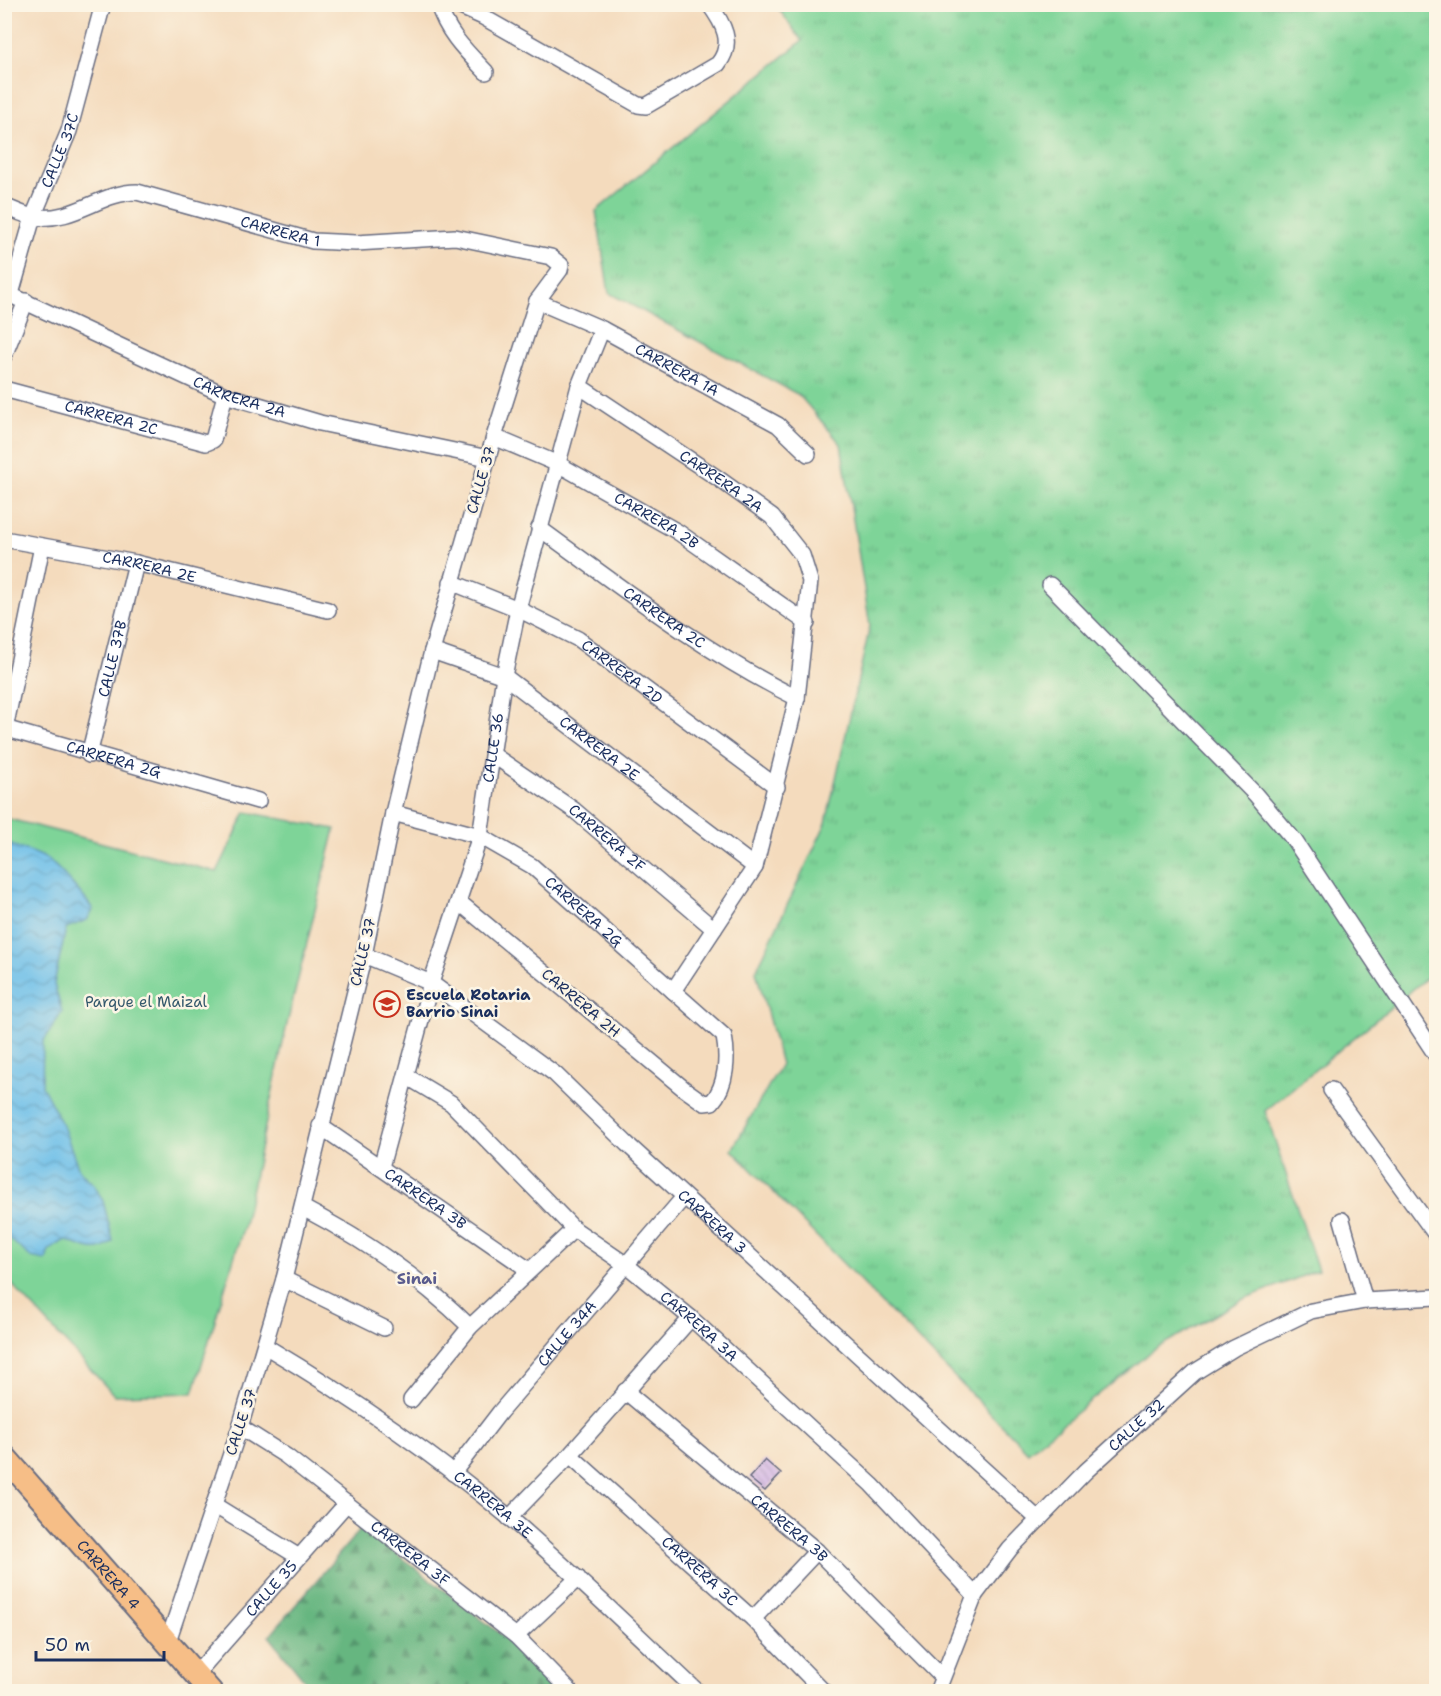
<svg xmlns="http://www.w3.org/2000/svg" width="1441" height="1696" font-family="'Shantell Sans',sans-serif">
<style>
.grass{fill:url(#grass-tufts);stroke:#4c827b;stroke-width:1.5}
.forest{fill:url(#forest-firs);stroke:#40726f;stroke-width:1.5}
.green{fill:#7ed498;stroke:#4c827b;stroke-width:1.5}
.water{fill:url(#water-waves);stroke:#4477a4;stroke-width:1.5}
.building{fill:url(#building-back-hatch)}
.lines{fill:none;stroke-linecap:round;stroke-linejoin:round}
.street-casing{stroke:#676b7f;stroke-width:18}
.primary-casing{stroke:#676b7f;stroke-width:26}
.street{stroke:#fff;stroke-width:15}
.primary{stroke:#f6be87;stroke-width:22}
.labels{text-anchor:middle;stroke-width:5;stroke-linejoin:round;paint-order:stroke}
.street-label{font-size:15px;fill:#1b2f5e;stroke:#fcf5e5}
.poi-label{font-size:15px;font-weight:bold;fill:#1b2f5e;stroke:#fcf5e5;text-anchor:start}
.park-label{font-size:15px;fill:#34586c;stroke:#fcf5e5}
.neighbourhood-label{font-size:16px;font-weight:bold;fill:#5a5c8e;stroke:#fcf5e5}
</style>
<defs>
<pattern id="grass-tufts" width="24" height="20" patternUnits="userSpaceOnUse" patternTransform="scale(1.5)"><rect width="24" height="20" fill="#7ed498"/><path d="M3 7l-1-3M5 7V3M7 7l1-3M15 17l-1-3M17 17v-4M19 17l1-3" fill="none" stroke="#6cb685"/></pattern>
<pattern id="forest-firs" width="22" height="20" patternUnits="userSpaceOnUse" patternTransform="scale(1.5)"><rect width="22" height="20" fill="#66b680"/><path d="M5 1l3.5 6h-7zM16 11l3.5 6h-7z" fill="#53946c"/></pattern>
<pattern id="water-waves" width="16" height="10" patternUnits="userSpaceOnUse" patternTransform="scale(1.5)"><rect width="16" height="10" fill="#6dbfe9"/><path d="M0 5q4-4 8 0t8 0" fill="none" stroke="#599cc0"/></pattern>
<pattern id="building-back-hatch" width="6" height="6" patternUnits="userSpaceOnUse" patternTransform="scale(1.5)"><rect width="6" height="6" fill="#d0b1e6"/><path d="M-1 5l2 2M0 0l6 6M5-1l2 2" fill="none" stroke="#a890be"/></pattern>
</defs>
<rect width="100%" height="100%" fill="#fcf5e5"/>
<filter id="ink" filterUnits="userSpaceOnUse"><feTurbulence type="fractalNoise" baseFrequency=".0167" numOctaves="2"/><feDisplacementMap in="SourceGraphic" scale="12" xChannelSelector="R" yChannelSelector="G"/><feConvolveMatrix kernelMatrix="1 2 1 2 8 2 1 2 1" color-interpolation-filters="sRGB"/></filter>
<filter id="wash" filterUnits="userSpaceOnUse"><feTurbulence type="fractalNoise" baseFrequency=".008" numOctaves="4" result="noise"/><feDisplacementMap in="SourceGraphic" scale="24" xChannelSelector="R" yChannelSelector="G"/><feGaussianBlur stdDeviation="1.35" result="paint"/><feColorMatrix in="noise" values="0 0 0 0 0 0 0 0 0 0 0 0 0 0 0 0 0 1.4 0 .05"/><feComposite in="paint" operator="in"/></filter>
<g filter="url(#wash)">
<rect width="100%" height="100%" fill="#f4dbbd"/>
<!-- grass -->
<path class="grass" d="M776 5H1436V974L1434 972 1265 1111 1318 1270 1241 1300 1153 1350 1028 1452 732 1150 781 1064 756 971 826 823 870 626 841 444 799 395 609 293 596 211 802 41Z"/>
<!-- forest -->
<path class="forest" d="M362 1527 511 1642 558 1691H313L269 1636Z"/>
<!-- green -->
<path class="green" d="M246 812 335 829 287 1024 244 1225 193 1393 114 1395 5 1277V818L217 872Z"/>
<!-- water -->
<path class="water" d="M5 843C18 848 33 851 45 858 54 862 88 901 93 910L87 920 66 928 54 984 62 1012 43 1042 42 1086 63 1126 79 1170 94 1185 103 1201 113 1241C96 1257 84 1246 65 1240L49 1250 46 1260 31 1257 5 1235Z"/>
<g id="blocks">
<!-- building -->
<path class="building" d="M765 1460 781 1474 765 1491 749 1478Z"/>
</g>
</g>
<g filter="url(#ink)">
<use href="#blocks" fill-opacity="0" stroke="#676b7f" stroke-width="1.5"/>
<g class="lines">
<defs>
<g id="street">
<path d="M438 4C447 33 466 51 486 72"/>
<path d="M454 4 483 17 638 105 646 106 718 64C735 43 723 23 709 4"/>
<path id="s1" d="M4 206C14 210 25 216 35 217 74 222 101 192 137 192L313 241 356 243 455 237 551 257 561 265 560 270 537 301 494 437 432 651 393 813 364 955 284 1279 240 1427 168 1641"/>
<path id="s2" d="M4 292 225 395 320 423 488 458"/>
<path id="s3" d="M11 294 33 217 69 131 103 4"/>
<path id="s4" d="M537 301 602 329 778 425 808 454"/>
<path d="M4 356 26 301"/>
<path id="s5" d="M579 386 719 479 772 517 802 555 810 581 797 698 755 867 673 991"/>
<path id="s6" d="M4 389 206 443 213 440 225 395"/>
<path id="s7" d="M494 437 558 464 678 532 807 623"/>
<path id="s8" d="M539 528C622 588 705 653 797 698"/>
<path id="s9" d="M4 539 136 563 328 610"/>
<path id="s10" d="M451 582 518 609 578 639 777 787"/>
<path d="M1050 585 1255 794 1294 840 1436 1055"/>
<path id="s11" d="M432 651 504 676 755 867"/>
<path id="s12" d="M4 728 258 801"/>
<path d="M5 729 42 546"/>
<path id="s13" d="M89 755 136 563"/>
<path id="s14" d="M493 755 574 810 714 929"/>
<path id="s15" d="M393 813 480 836 532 866 724 1036C728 1057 727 1085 712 1102L704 1103 683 1088 459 902"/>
<path id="s16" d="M364 955 431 983 555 1074 627 1144 1039 1520"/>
<path id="s17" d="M406 1076 451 1103 574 1229 625 1264 691 1318 872 1485 975 1595"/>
<path d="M1331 1090 1436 1235"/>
<path id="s18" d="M320 1126 529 1270"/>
<path id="s19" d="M381 1167 431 983 480 836 504 676 518 609 579 386 602 329"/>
<path d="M303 1208C364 1240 421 1278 470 1327"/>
<path d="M1342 1220 1365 1301"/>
<path d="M284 1279 384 1328"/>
<path id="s20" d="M265 1346C351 1397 434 1454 511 1519 575 1574 636 1634 698 1692"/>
<path id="s21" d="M625 1391 817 1551 942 1677"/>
<path d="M411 1400 470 1327 574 1229"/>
<path id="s22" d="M240 1427 286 1456 516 1636 571 1692"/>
<path id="s23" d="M570 1455 753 1619 824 1692"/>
<path id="s24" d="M453 1473 500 1412 684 1197"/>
<path d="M214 1505 299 1557"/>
<path d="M509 1518 570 1455 691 1318"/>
<path d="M753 1619 817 1551"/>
<path d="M516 1636 578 1578"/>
<path id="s25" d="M196 1674 347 1503"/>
<path id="s26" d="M937 1692 975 1595 1010 1549 1086 1471 1195 1372 1234 1348 1311 1311 1365 1301 1436 1297"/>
</g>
<g id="primary">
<path id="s27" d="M4 1456 211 1692"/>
</g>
</defs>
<!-- street casing -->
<use href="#street" class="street-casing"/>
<!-- primary casing -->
<use href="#primary" class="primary-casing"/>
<!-- street -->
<use href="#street" class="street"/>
<!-- primary -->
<use href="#primary" class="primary"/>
</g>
</g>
<!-- icons -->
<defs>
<symbol id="school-ring" viewBox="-11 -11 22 22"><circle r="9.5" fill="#fcf5e5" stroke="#c8321e" stroke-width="1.5"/><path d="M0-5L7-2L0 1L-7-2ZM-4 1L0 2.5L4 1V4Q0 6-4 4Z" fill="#c8321e"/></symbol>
</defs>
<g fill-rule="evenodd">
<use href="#school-ring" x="372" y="989" width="30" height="30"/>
</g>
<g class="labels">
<!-- street labels -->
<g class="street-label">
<text dy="5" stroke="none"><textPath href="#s3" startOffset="152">CALLE 37C</textPath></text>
<text dy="5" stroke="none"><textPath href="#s1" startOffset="288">CARRERA 1</textPath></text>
<text dy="5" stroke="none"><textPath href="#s4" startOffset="156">CARRERA 1A</textPath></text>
<text dy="5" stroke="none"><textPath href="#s2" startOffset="258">CARRERA 2A</textPath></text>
<text dy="5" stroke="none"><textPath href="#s6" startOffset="111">CARRERA 2C</textPath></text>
<text transform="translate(481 480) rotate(-74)" y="5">CALLE 37</text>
<text dy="5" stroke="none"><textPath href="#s5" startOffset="171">CARRERA 2A</textPath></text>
<text dy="5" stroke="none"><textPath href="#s7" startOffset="183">CARRERA 2B</textPath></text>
<text dy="5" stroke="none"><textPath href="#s9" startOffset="148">CARRERA 2E</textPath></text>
<text dy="5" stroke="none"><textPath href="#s8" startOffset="154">CARRERA 2C</textPath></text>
<text dy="5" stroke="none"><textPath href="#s13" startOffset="99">CALLE 37B</textPath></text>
<text dy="5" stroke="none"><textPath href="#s10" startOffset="194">CARRERA 2D</textPath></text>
<text dy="5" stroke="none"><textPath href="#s19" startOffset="435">CALLE 36</textPath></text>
<text dy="5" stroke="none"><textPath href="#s11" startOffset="196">CARRERA 2E</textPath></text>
<text dy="5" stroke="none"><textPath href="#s12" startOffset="114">CARRERA 2G</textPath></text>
<text dy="5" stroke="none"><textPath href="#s14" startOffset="141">CARRERA 2F</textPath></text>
<text dy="5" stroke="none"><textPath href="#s15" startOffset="219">CARRERA 2G</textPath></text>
<text transform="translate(363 952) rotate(-77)" y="5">CALLE 37</text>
<text transform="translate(581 1003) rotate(40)" y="5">CARRERA 2H</text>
<text dy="5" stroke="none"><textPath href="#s18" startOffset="128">CARRERA 3B</textPath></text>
<text dy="5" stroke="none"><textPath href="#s16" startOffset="442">CARRERA 3</textPath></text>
<text dy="5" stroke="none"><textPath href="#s17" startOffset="387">CARRERA 3A</textPath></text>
<text dy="5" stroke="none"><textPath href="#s24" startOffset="180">CALLE 34A</textPath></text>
<text transform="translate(241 1422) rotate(-72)" y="5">CALLE 37</text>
<text dy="5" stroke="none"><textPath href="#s26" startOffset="339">CALLE 32</textPath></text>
<text dy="5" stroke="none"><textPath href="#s20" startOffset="278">CARRERA 3E</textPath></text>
<text dy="5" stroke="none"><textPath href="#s21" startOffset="214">CARRERA 3B</textPath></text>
<text dy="5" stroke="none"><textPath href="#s22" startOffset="212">CARRERA 3F</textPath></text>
<text dy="5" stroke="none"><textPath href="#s23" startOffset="174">CARRERA 3C</textPath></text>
<text dy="5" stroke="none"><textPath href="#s27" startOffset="158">CARRERA 4</textPath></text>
<text dy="5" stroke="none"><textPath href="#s25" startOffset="114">CALLE 35</textPath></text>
</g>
<!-- poi labels -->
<g class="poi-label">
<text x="406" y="1000">Escuela Rotaria<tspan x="406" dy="17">Barrio Sinai</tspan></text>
</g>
<!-- park labels -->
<g class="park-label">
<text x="146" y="1007">Parque el Maizal</text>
</g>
<!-- neighbourhood labels -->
<g class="neighbourhood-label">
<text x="417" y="1284">Sinai</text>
</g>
</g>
<!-- margin -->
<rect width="1441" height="1696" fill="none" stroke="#fcf5e5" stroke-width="24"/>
<!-- scale -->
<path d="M36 1651v9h128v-9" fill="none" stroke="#1b2f5e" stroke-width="3"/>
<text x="45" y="1651" font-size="18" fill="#1b2f5e" stroke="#fcf5e5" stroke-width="4.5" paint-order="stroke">50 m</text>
</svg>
